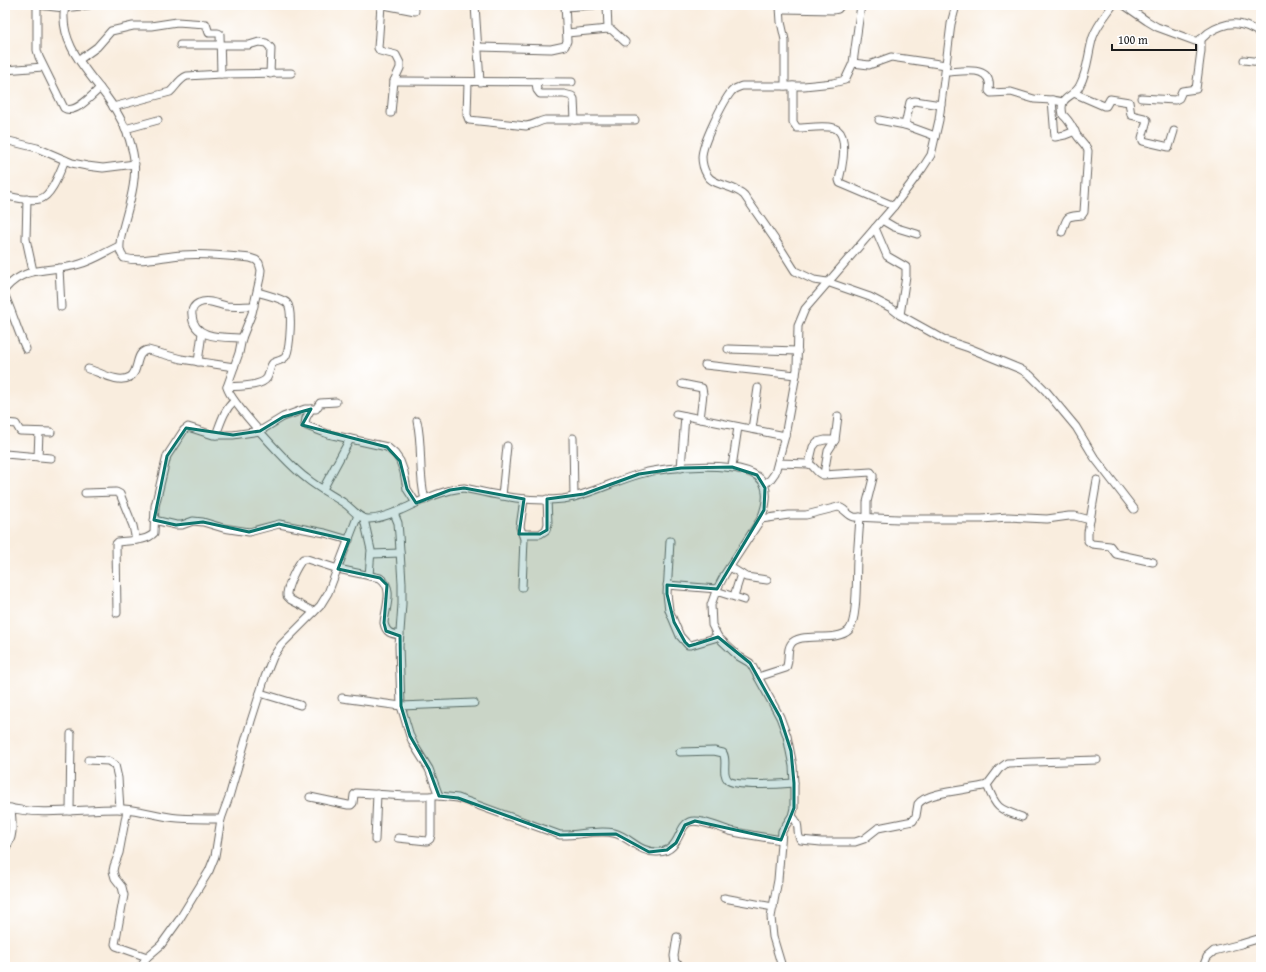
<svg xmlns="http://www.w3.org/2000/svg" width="1266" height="972" font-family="'Gentium Book Plus',serif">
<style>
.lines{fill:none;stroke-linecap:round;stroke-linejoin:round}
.minor-casing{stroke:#696560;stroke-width:9}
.minor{stroke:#fff;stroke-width:7}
.marked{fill:#0f766e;fill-opacity:0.2;stroke:#0f766e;stroke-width:3;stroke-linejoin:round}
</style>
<rect width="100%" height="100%" fill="#fff"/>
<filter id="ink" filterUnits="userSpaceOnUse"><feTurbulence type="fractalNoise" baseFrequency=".025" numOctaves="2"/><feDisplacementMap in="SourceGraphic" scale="8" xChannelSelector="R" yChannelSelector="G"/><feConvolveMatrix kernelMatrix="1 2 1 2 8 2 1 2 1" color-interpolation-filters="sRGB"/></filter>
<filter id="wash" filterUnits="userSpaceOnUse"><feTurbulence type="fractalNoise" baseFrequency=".012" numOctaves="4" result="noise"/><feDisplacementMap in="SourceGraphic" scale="16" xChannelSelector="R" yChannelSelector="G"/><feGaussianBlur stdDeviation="0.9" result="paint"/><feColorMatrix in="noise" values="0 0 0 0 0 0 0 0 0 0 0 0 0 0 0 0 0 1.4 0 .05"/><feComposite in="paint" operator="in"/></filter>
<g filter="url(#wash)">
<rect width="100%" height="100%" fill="#f9edde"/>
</g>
<g filter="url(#ink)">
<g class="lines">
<defs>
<g id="minor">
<path d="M37 5V50L39 57 64 108C75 115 92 95 100 88"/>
<path d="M38 5 64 8 89 5"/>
<path d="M65 5C58 42 85 68 106 96 118 112 129 133 133 153 139 180 127 210 121 236 120 244 118 251 124 258 143 263 163 256 182 255 205 253 228 256 250 258L256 260 259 263 261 270 260 278 252 313 242 338 239 353 227 387C230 402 291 467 306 478 318 488 332 495 344 503 352 508 359 520 369 519 380 519 391 514 401 510 421 501 441 490 464 488 496 495 529 503 563 499 590 495 614 481 640 474 664 467 752 457 764 484 769 495 765 509 761 519L725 574 716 591 711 605 712 625 718 637 738 656 750 663 752 666 780 717 787 736 793 766 794 783V808L792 816 782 831 778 880 771 917 773 937 782 967"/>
<path d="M381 5 378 48 380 51 396 55 400 63V68L394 81 391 113"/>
<path d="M384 5 415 11"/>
<path d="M475 5 480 82"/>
<path d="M607 5 608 29"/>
<path d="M779 5 784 9 833 10 838 9 841 5"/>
<path d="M861 5 853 63 845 80 833 83 804 86H742C737 88 734 88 731 92 723 102 702 144 702 157 702 162 704 170 707 175 713 186 734 185 744 195L776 241 795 271 814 280 827 282 870 297 891 308 900 315 945 340 969 348 1020 369 1030 375 1046 391 1076 427 1094 457 1134 509"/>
<path d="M1124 5 1147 21 1157 27 1195 41C1201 41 1203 37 1208 33 1228 20 1242 21 1261 34"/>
<path d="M565 7 594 5"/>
<path d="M780 7 781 22 785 40V86"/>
<path d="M567 33 608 29 612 30 625 42"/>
<path d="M180 45H249L259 42 266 43 271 48 270 74"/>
<path d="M479 47 551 49 565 46 567 41 565 5"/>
<path d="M79 60 97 47 111 31 133 26H151L177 22 206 24 209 33H218L220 34 221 74"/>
<path d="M1244 60 1261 62"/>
<path d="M853 63 869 65 891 57 946 65"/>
<path d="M5 70 43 67"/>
<path d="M946 72C957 72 986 65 989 82 990 85 989 88 989 91L991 93 1011 92 1034 99 1052 100 1063 102"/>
<path d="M394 81 572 82"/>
<path d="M468 82 467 115 469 120 526 126C534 125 537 122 545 120H635"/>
<path d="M536 82 537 90 540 94H564L572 96 574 99 575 120"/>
<path d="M793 86V122L797 128C807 128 825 125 834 128 850 133 842 168 839 180L840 183 894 206"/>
<path d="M1074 93 1104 106H1106L1110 99 1129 102 1131 115 1144 118 1147 120 1142 138 1143 141 1169 147 1174 131"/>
<path d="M1141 98 1175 100 1179 98 1182 91 1196 89 1201 51V39"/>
<path d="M1052 100 1055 137 1065 135 1075 131"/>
<path d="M113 107 170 92C176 87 179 79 187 76L221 74 291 73"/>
<path d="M879 120 905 125 935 136"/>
<path d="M905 125 910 102 915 101 941 105"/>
<path d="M125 129 158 120"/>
<path d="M5 140 37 148 72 163 87 166 103 168 135 164"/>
<path d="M5 196C15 197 30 202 40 199 52 196 60 171 65 160"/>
<path d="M27 199 26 239 33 271"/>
<path d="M882 220 894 227 917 234"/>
<path d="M875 228 887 256 906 267V276L900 315"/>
<path d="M1062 232C1068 215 1065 217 1082 215L1084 212 1088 151C1086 144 1080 141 1076 134 1072 127 1070 121 1063 115 1058 94 1074 99 1080 85 1088 70 1088 53 1093 37 1097 25 1106 15 1113 5"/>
<path d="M59 268 61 307"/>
<path d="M5 289C26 264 52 273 80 264 94 260 106 252 119 246"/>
<path d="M5 296C13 314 18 332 26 349"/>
<path d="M242 338C225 337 193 340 192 315 191 310 194 305 199 303 208 299 217 304 226 306 235 307 245 306 254 306"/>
<path d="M728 349 798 351"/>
<path d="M198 362 202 333"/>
<path d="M705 365 796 375"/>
<path d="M88 369C100 372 118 384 130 377 140 371 134 352 148 350L181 359 234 367"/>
<path d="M682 384 702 388 703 394 700 419"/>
<path d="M227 387C238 386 261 387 267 378 270 373 269 367 273 363 277 361 284 360 286 356 290 348 293 309 287 303 282 298 265 295 258 292"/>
<path d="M311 409 306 418 305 425 307 426 328 434 387 447 395 454 400 461 404 472 407 489 416 503"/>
<path d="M676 414 785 436"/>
<path d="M417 421C423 447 418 472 425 500"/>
<path d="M5 423 16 424 20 431 51 432"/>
<path d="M752 429 758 388"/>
<path d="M216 435C221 422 224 410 234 401"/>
<path d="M573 438 574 497"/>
<path d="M5 454 51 458"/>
<path d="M38 457 39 432"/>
<path d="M778 463 809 464C815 466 816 473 823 475L871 472 873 475V478L867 502V517"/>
<path d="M809 464 813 447 817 442 825 440H835"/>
<path d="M732 467 738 427"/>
<path d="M681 468 685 416"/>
<path d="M824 474 828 451 835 440 838 416"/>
<path d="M1097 480 1088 532V541L1092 544 1110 546 1116 554 1153 562"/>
<path d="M764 484 770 480 775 473 785 436 797 369 798 326 805 309 894 206 922 169 931 155 939 120 951 24 956 5"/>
<path d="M323 489 350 439"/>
<path d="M85 493 116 492 120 494 133 526 136 540"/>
<path d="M502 496 507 446"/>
<path d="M394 513 398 523 399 535 402 583V604L399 646 401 706 410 736 414 745 429 769 439 796"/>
<path d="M364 519 371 550 369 576"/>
<path d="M761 519 789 515H806L838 507C845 508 847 515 854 517L898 519H982L1008 517 1047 519 1069 516H1075L1090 520"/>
<path d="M154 520 176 525H182L193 521 203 522 223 528 249 532 279 524 325 533 349 540"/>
<path d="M523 534H540L546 530 548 524 547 499"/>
<path d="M670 541 667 594 669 610 680 636 688 645H691L718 637"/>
<path d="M371 554 400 553"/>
<path d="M730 567 746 577 767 580"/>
<path d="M667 585 717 589"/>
<path d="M522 587 524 539 520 527 524 499"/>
<path d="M716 591 744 600"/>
<path d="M734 596 741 574"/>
<path d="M314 612 291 600 287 596C286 588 297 565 303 559H307L338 569 380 578C395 588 385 609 384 623 386 633 391 634 400 635"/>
<path d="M117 613 116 544 118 542C129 540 146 542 154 533L155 506 167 456 184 430 188 427 213 435H233L260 431 283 417 305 409H316L320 403 336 402"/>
<path d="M758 677 786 668C790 661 786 651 791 644 799 631 837 643 849 630 858 620 856 575 857 560 858 546 859 531 860 517"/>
<path d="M260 693 300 705"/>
<path d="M342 698 401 706 474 703"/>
<path d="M680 752 714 751 723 753C728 761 721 773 728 780 734 787 783 784 794 783"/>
<path d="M88 760 108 761 115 765 118 778 120 809"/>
<path d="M987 785C996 808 998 809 1022 817"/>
<path d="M310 797 348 805H351L353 803 354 795 356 793 406 796H439L458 798 560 835C577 836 597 829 614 833 630 837 639 853 658 852 680 852 678 826 689 822 699 818 720 828 730 831 747 835 764 837 781 840"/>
<path d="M5 807C44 817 84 808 124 809 142 810 160 817 178 818 192 819 207 819 221 819"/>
<path d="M127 810 119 853 114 866 113 871 115 878 122 887 124 895 115 944 116 946 147 957"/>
<path d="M70 811 71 734"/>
<path d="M792 816C802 825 795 834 801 840L821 842H855L864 839 878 828 913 821 916 816 918 804C927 791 972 790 987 785L999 769 1007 763 1097 760"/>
<path d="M398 838 427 841 430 839 431 835V796"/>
<path d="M375 840 377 794"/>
<path d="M5 848C15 838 12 822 11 808"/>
<path d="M724 898 773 907"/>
<path d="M677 937 674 956 675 963 682 967"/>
<path d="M140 967 147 957 161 945 179 920 209 871 215 856 221 819 229 797 251 721 265 677 273 657 281 645 320 606 328 593 358 515"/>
<path d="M1203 967 1207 957 1214 951 1241 944 1261 938"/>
</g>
</defs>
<!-- minor casing -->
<use href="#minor" class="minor-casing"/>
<!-- minor -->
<use href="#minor" class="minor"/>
</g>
</g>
<!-- marked area -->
<path class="marked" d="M311 409 302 425 387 447 400 461 407 489 416 503 450 490 464 488 524 499 519 534H540L547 530V499L584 494 639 474 681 468 732 467 757 475 765 488 764 510 717 589 667 585V594L674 622 685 642 689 646 696 644 718 637 750 663 780 717 791 751 794 783V808L781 840 695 821 685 825 676 843 667 850 649 852 616 834 560 835 458 798 439 796 429 769 410 736 401 706 400 636 386 631 384 623 387 585 380 578 338 569 349 540 279 524 249 532 203 522 176 525 154 520 167 456 186 428 233 435 260 431 283 417Z"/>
<!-- margin -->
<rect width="1266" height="972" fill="none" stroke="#fff" stroke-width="20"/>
<!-- scale -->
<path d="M1112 44v6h84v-6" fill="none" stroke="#1c1c1c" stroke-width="2"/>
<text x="1118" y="44" font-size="12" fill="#1c1c1c" stroke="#ffffff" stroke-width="3" paint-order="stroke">100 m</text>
</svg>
